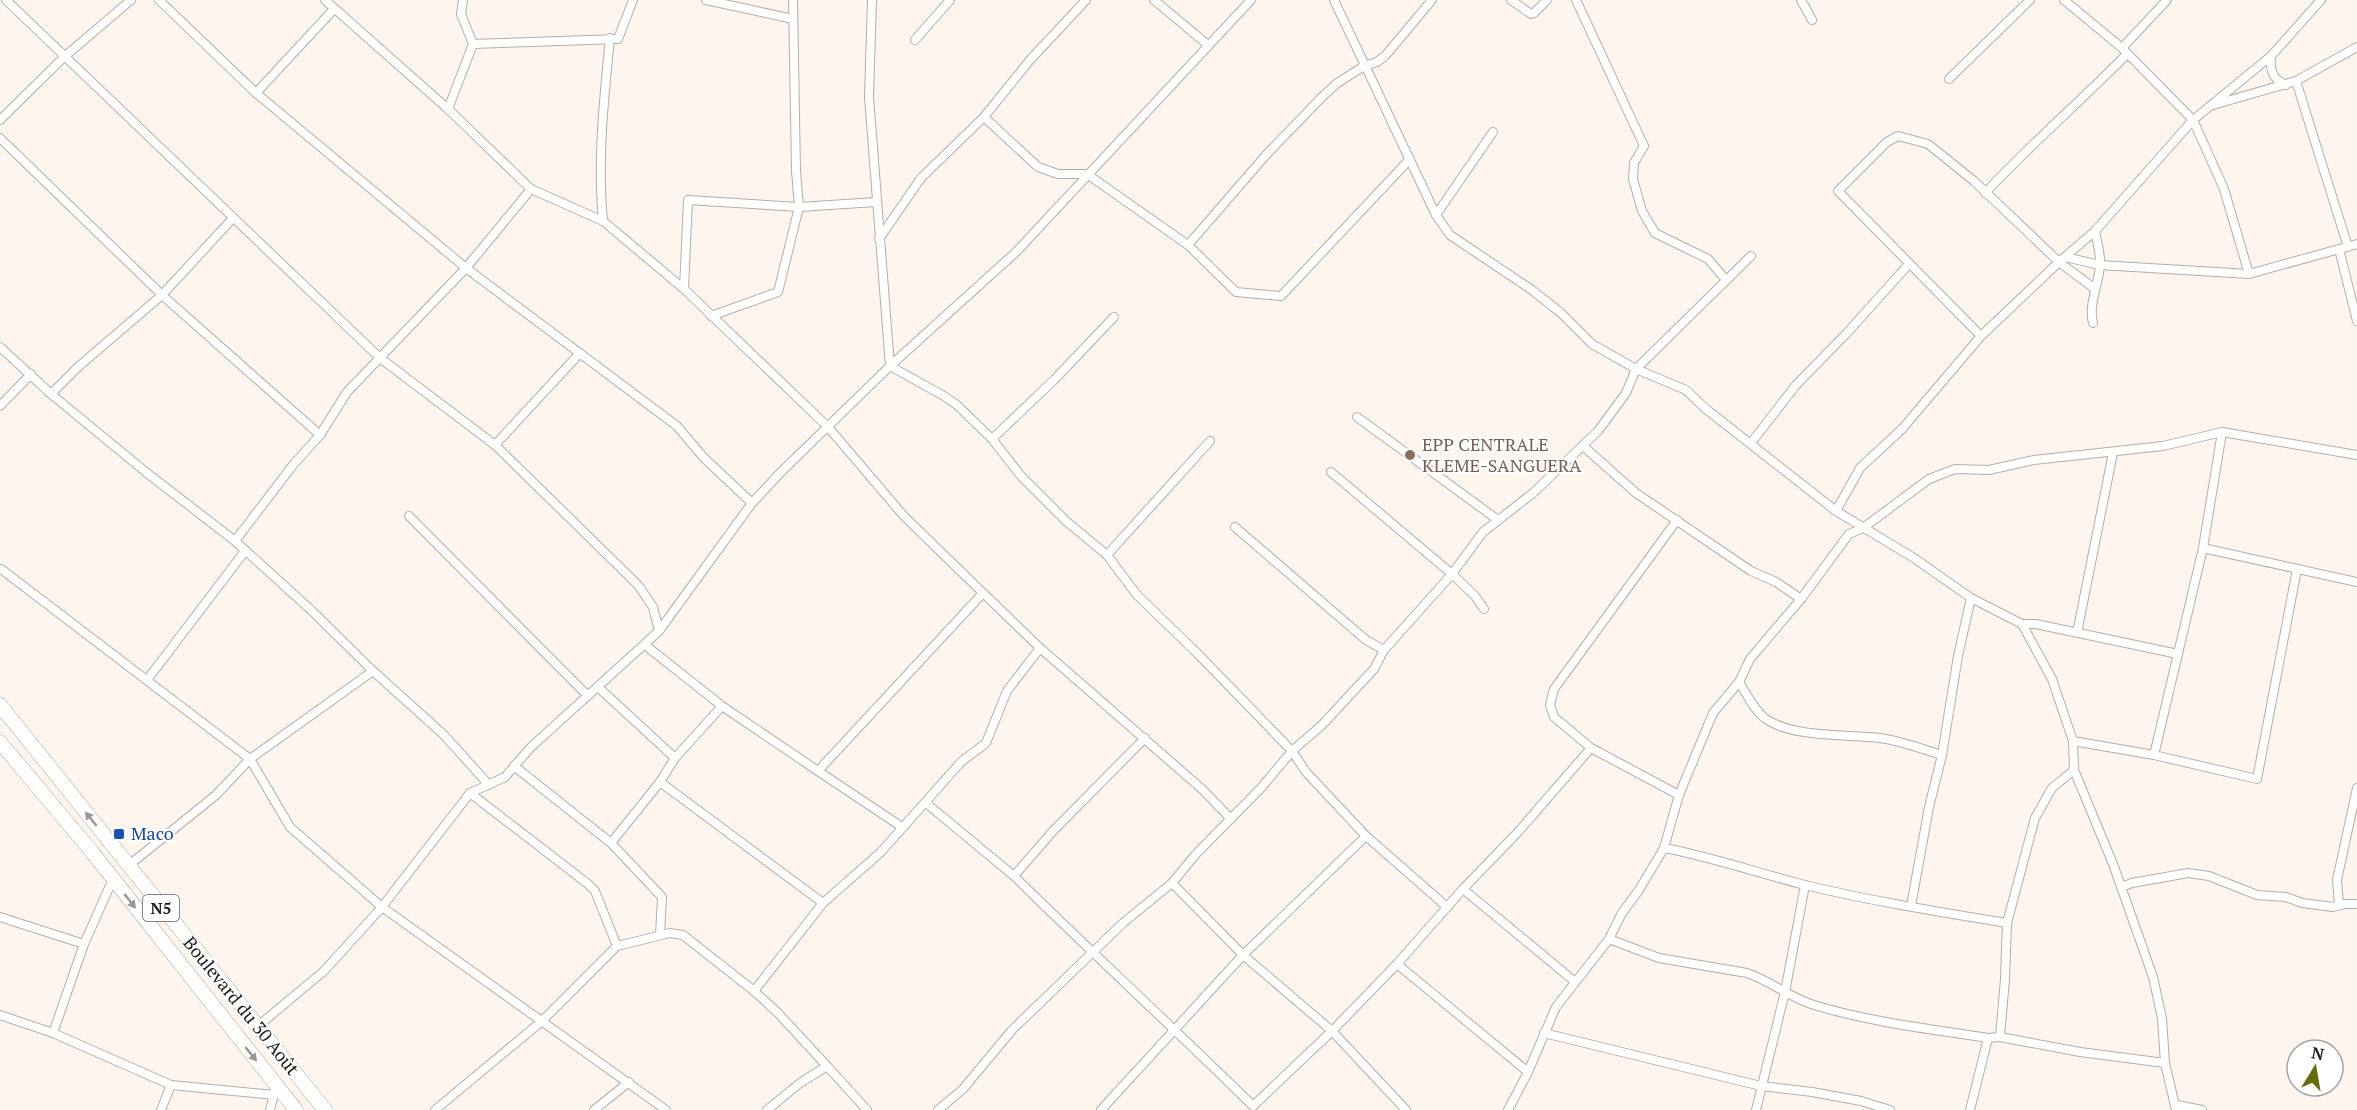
<svg xmlns="http://www.w3.org/2000/svg" width="2357" height="1110" font-family="'PT Serif',serif">
<style>
.lines{fill:none;stroke-linecap:round;stroke-linejoin:round}
.minor-casing{stroke:#b6ada7;stroke-width:10}
.trunk-casing{stroke:#b6ada7;stroke-width:15}
.minor{stroke:#fff;stroke-width:8}
.trunk{stroke:#fff;stroke-width:14}
.oneway{fill:#999797}
.education-dot{fill:#8d6e63;stroke:#fff;stroke-width:2}
.transit-dot{fill:#1a4fb4;stroke:#fff;stroke-width:2}
.labels{text-anchor:middle;stroke-width:4.5;stroke-linejoin:round;paint-order:stroke}
.shield{fill:#fff;stroke:#605d5d;stroke-width:1.5}
.shield-label{font-size:16px;font-weight:bold;fill:#1c1817}
.education-label{font-size:18px;fill:#785e54;stroke:#fff;text-anchor:start}
.transit-label{font-size:18px;fill:#164399;stroke:#fff;text-anchor:start}
.street-label{font-size:18px;fill:#1c1817;stroke:#fff}
</style>
<rect width="100%" height="100%" fill="#fef5ef"/>
<g class="lines">
<defs>
<g id="minor">
<path d="M6 0 380 358 495 445 638 585 653 607 659 631"/>
<path d="M159 0 256 93 466 268 677 426 704 458 752 503"/>
<path d="M325 0 448 109 531 189 603 221 684 289 828 427 903 515 947 558 1040 648 1202 789 1231 819"/>
<path d="M706 0 793 19"/>
<path d="M872 0 869 97 890 366 944 396 957 405 992 439 1021 476 1066 521 1107 555 1137 595 1197 653 1292 751 1306 772 1366 836 1447 907"/>
<path d="M1154 0 1208 45"/>
<path d="M1334 0 1436 215 1450 235 1532 290 1561 313 1592 344 1636 369 1686 390 1706 409 1836 511 1914 558 1971 598 2022 624 2052 679 2073 741 2074 770 2113 864 2153 977 2162 1018 2165 1063 2176 1110"/>
<path d="M1511 0 1531 14 1534 13 1547 0"/>
<path d="M1576 0 1644 146 1634 163 1633 179 1642 211 1655 233 1708 259 1726 280"/>
<path d="M1801 0 1812 20"/>
<path d="M2064 0 2122 48 2193 120 2224 189 2249 274"/>
<path d="M915 40 950 0"/>
<path d="M473 44 618 39 633 0"/>
<path d="M2122 48 2167 0"/>
<path d="M2271 56C2270 70 2272 79 2286 85"/>
<path d="M1949 79 2030 0"/>
<path d="M2296 81 2348 247"/>
<path d="M256 93 334 9"/>
<path d="M2213 105 2296 81 2357 47"/>
<path d="M448 109 473 44 461 14 463 0"/>
<path d="M984 117 1030 60 1086 0"/>
<path d="M0 120 64 57 131 0"/>
<path d="M0 138 162 295 320 435"/>
<path d="M1985 193C2031 144 2081 101 2127 54"/>
<path d="M1436 215 1493 132"/>
<path d="M603 221C597 160 604 99 610 38"/>
<path d="M879 239 921 178 984 117 1038 167 1058 174H1087L1188 245 1236 292 1281 296 1410 159"/>
<path d="M1188 245 1266 155 1321 98 1336 84 1364 66 1377 62 1385 56 1432 0"/>
<path d="M2339 249 2357 321"/>
<path d="M2065 257 2100 265 2249 274 2357 244"/>
<path d="M684 289 688 200 799 207 876 202"/>
<path d="M711 316 778 292 799 207 796 171 793 0"/>
<path d="M2093 323C2088 304 2099 284 2100 265 2101 255 2097 242 2095 231"/>
<path d="M1981 336 1838 191 1887 142 1898 136 1928 144 1974 181 2059 262 2095 289"/>
<path d="M0 347 51 394 147 473 235 541 311 610 373 671 444 735 489 785"/>
<path d="M51 394 78 367 162 295 233 218"/>
<path d="M0 406 31 374"/>
<path d="M1357 417 1498 520"/>
<path d="M992 439 1054 380 1114 317"/>
<path d="M1751 443 1796 385 1846 334 1909 264"/>
<path d="M495 445 580 353"/>
<path d="M1583 446 1636 493 1751 571 1776 582 1801 599"/>
<path d="M1836 511 1860 468 1902 429 1981 336 2059 262 2095 231 2193 120 2271 56 2321 0"/>
<path d="M409 516 587 695"/>
<path d="M1677 520 1554 689 1550 705 1554 717 1591 748 1679 795"/>
<path d="M1235 527 1366 640 1384 650"/>
<path d="M235 541 293 465 320 435 347 392 466 268 531 189"/>
<path d="M2203 548 2357 582"/>
<path d="M1107 555 1210 441"/>
<path d="M1 569 250 759 290 827 382 907 666 1110"/>
<path d="M1484 609 1475 596 1452 574 1483 532 1533 493 1598 431 1626 393 1636 369 1751 256"/>
<path d="M2022 624H2036L2178 654"/>
<path d="M2077 633 2113 453"/>
<path d="M645 645 722 706 818 771 983 593"/>
<path d="M147 680 245 551"/>
<path d="M1739 682C1746 693 1755 712 1766 719 1794 738 1846 734 1880 738 1901 741 1922 749 1942 755"/>
<path d="M598 687 675 758"/>
<path d="M1145 738 1053 831 1014 876C1093 954 1174 1028 1253 1106L1332 1031 1397 964 1463 889 1518 832 1591 748"/>
<path d="M2073 741 2154 755 2257 779 2297 569"/>
<path d="M2154 755 2203 548 2222 432"/>
<path d="M514 766 611 843 660 782 675 758 722 706"/>
<path d="M818 771 902 827"/>
<path d="M660 782 823 903"/>
<path d="M926 803 1014 876"/>
<path d="M611 843 662 897 660 935"/>
<path d="M1664 848C1712 857 1758 873 1805 885 1871 901 1939 912 2007 923"/>
<path d="M128 866 216 795 250 759 373 671"/>
<path d="M1172 883 1243 955 1332 1031 1406 1110"/>
<path d="M2121 887 2132 883 2188 873 2209 876 2257 895 2286 897 2302 903 2333 907 2345 904H2357"/>
<path d="M1463 889 1574 981"/>
<path d="M2339 905 2337 880 2357 788"/>
<path d="M1911 906 1929 807 1942 755 1958 656 1971 598"/>
<path d="M0 917 84 944"/>
<path d="M1609 939 1659 958 1747 973C1771 981 1790 998 1814 1005 1870 1022 1930 1029 1988 1038L2000 1037 2080 1052 2165 1063"/>
<path d="M617 946 670 933 683 935 754 991"/>
<path d="M1397 964 1528 1072"/>
<path d="M0 1015 53 1033 171 1085 274 1095"/>
<path d="M258 1026 324 971 382 907 470 793 505 777 531 747 659 631 752 503 781 472 890 366 1016 252 1251 0"/>
<path d="M53 1033 84 944 113 879"/>
<path d="M1544 1033 1761 1086 1812 1092 1861 1101 1890 1110"/>
<path d="M2000 1037 2005 979 2007 923 2035 818 2052 788 2074 770"/>
<path d="M827 1066 777 1012 754 991 823 903 881 852 961 762 986 743 1007 691 1040 648"/>
<path d="M2177 1105 2202 1110"/>
<path d="M161 1110 171 1085"/>
<path d="M270 1110 275 1090"/>
<path d="M435 1110 542 1021 617 946 595 891 588 884 470 793"/>
<path d="M594 1110 629 1082"/>
<path d="M767 1110 800 1083 827 1066 867 1110"/>
<path d="M938 1110 963 1089 1012 1030 1123 923 1172 883 1196 854 1261 788 1292 751 1322 725 1374 669 1384 650 1452 574 1331 472"/>
<path d="M1101 1110 1243 955 1366 836"/>
<path d="M1508 1110 1528 1072 1556 1007 1609 939 1622 913 1639 890 1664 848 1679 795 1713 713 1739 682 1750 659 1801 599 1849 534 1863 528 1929 479 1955 469 1989 470 2034 460 2163 446 2222 432 2357 455"/>
<path d="M1756 1110 1785 992 1805 885"/>
<path d="M1970 1110 1988 1038"/>
</g>
<g id="trunk">
<path d="M0 705 325 1110"/>
<path d="M0 742 92 852 296 1110"/>
</g>
</defs>
<!-- minor casing -->
<use href="#minor" class="minor-casing"/>
<!-- trunk casing -->
<use href="#trunk" class="trunk-casing"/>
<!-- minor -->
<use href="#minor" class="minor"/>
<!-- trunk -->
<use href="#trunk" class="trunk"/>
</g>
<!-- one-way arrows -->
<defs><path id="oneway-solid" d="M-6-.8H1V-3.2L6.5 0L1 3.2V.8H-6Z" transform="scale(1.5)"/></defs>
<g class="oneway">
<use href="#oneway-solid" transform="translate(91 819) rotate(-129)"/>
<use href="#oneway-solid" transform="translate(130 901) rotate(52)"/>
<use href="#oneway-solid" transform="translate(251 1054) rotate(51)"/>
</g>
<!-- markers -->
<circle class="education-dot" cx="1410" cy="455" r="6"/>
<rect class="transit-dot" x="113" y="828" width="12" height="12" rx="3"/>
<g class="labels">
<!-- shield labels -->
<rect class="shield" x="143" y="895" width="36" height="26" rx="4.5"/>
<g class="shield-label">
<text x="161" y="914">N5</text>
</g>
<!-- education labels -->
<g class="education-label">
<text x="1422" y="451">EPP CENTRALE<tspan x="1422" dy="21">KLEME-SANGUERA</tspan></text>
</g>
<!-- transit labels -->
<g class="transit-label">
<text x="131" y="840">Maco</text>
</g>
<!-- street labels -->
<g class="street-label">
<text transform="translate(241 1006) rotate(51)" y="6">Boulevard du 30 Août</text>
</g>
</g>
<!-- north arrow -->
<g transform="translate(2315 1068) rotate(11)"><circle r="28" fill="#ffffff" stroke="#a4a3a2" stroke-width="1.5"/>
<path d="M0-4.5L10 22L0 15L-10 22Z" fill="#656b0f"/>
<text y="-9" font-size="16" font-weight="bold" text-anchor="middle" fill="#1c1817">N</text>
</g>
</svg>
